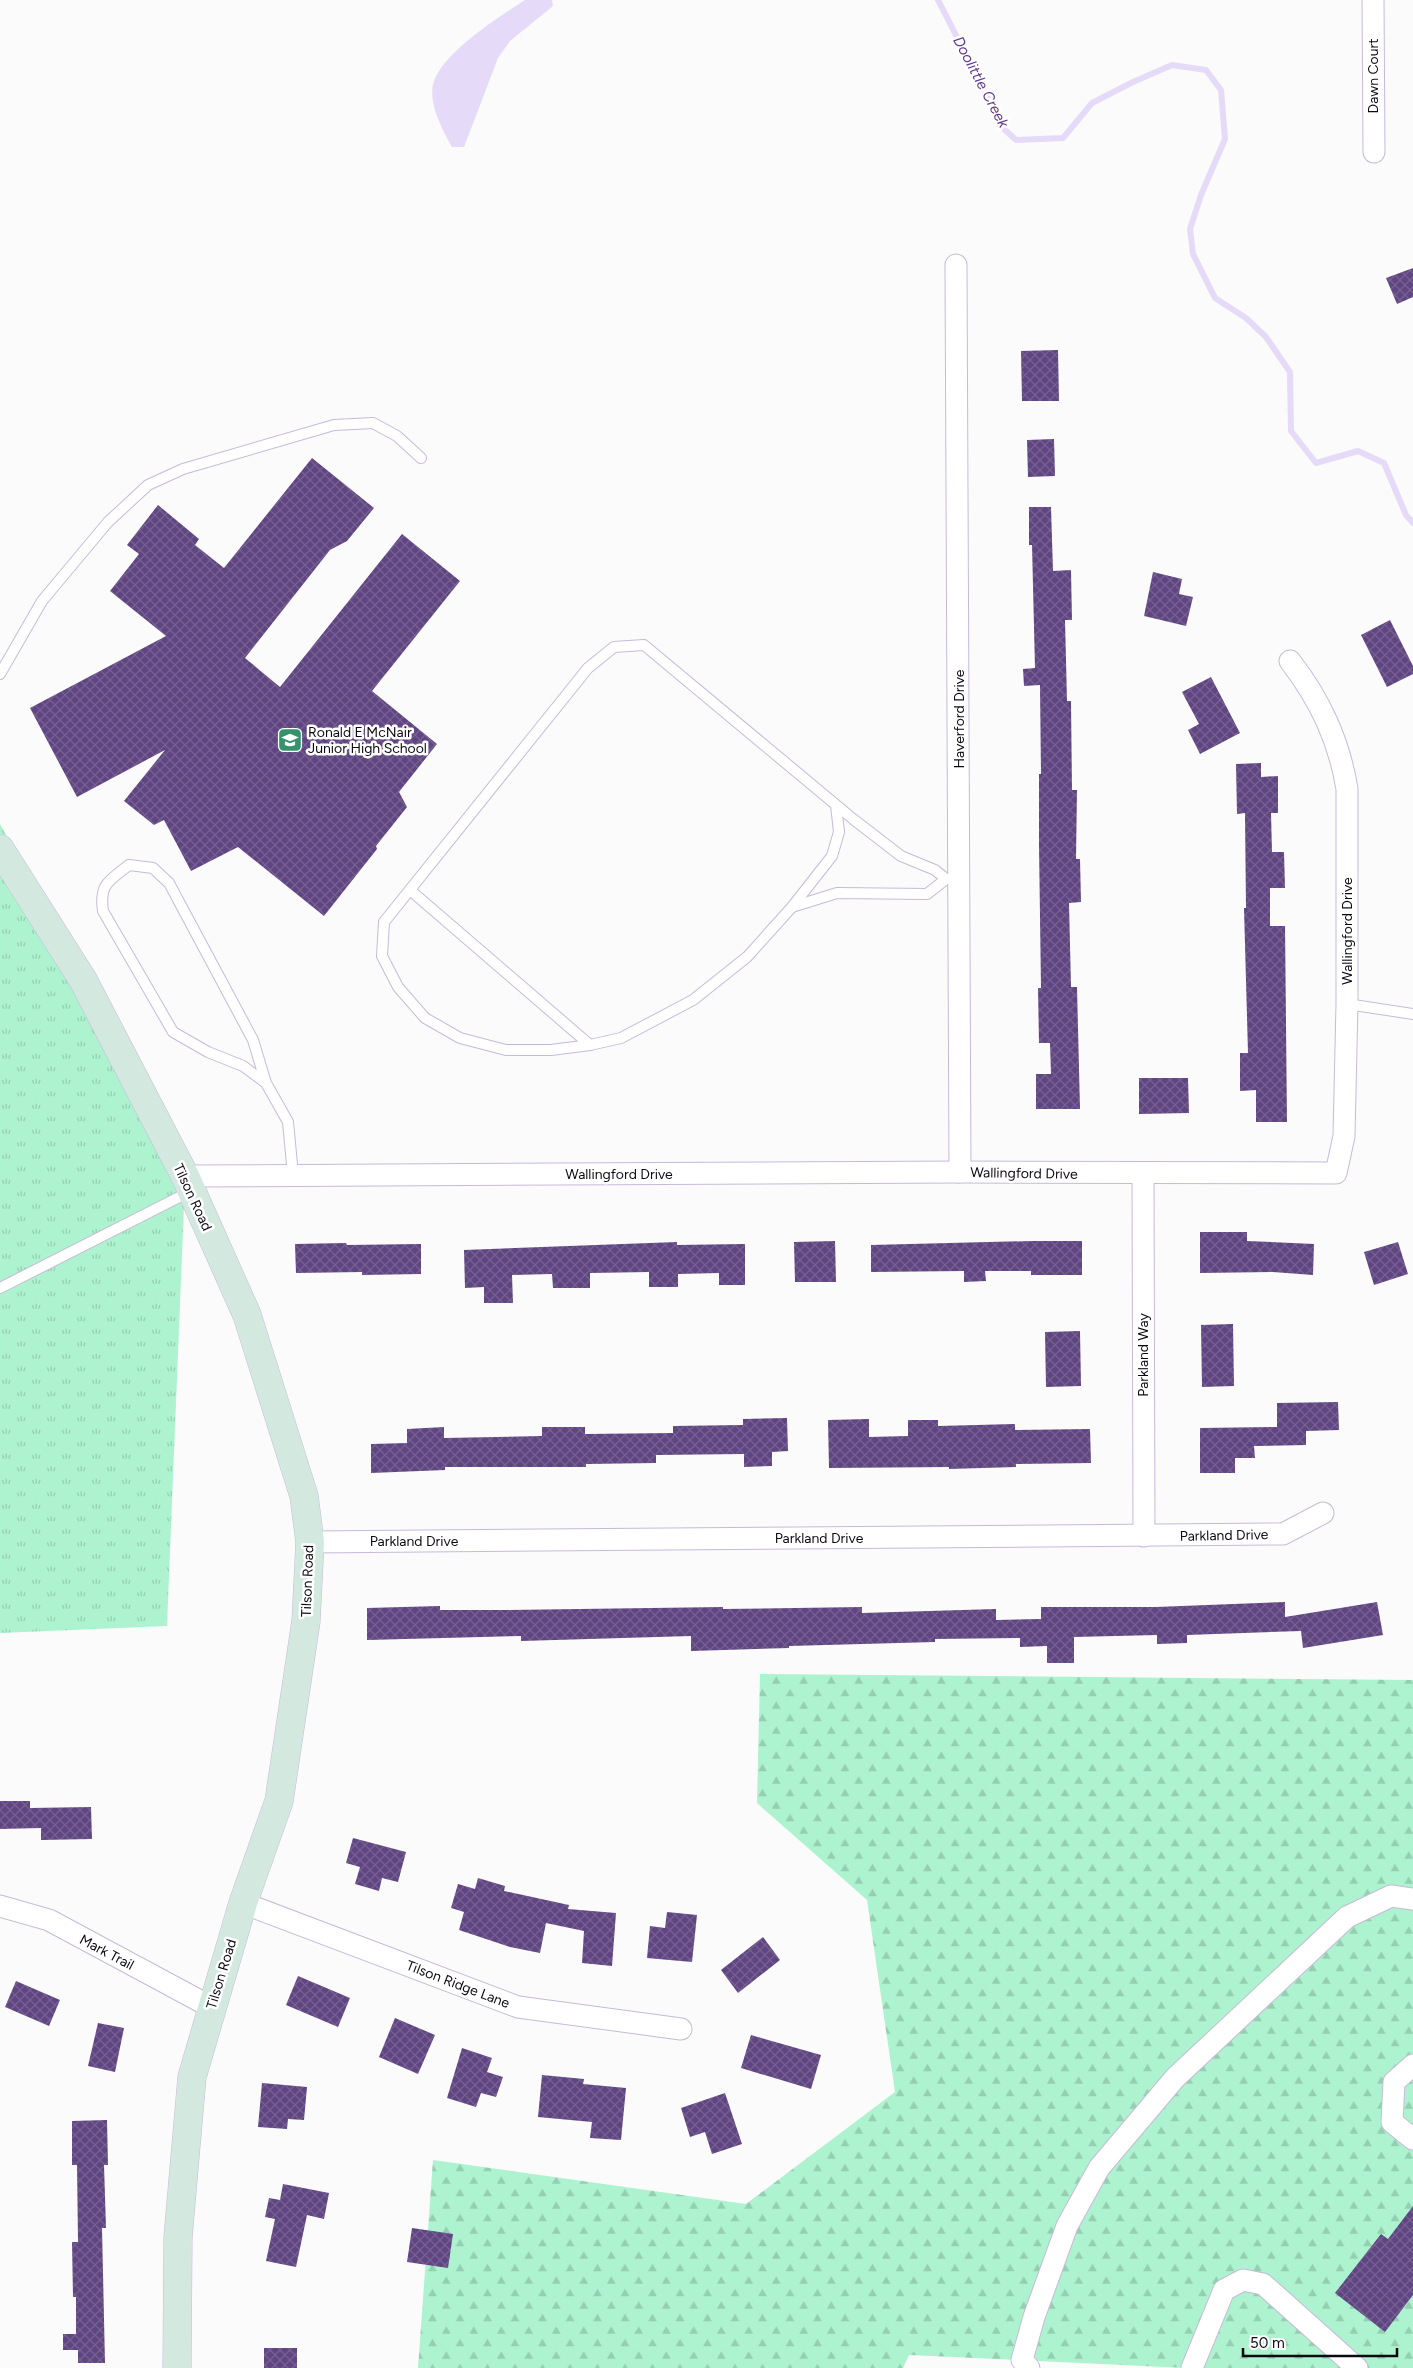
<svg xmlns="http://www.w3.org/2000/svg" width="1413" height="2368" font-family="Figtree,sans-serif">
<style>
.grass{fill:url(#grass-tufts)}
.forest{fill:url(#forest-firs)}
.water{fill:#e5daf7}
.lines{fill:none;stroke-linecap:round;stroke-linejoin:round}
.stream{stroke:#e5daf7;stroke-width:6}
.building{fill:url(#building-cross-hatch)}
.lane-casing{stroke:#c6bada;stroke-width:12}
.street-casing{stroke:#c6bada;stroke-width:23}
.secondary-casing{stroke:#c6bada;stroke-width:29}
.lane{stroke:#fff;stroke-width:10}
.street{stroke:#fff;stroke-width:21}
.secondary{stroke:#d3e9df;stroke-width:28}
.labels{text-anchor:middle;stroke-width:5;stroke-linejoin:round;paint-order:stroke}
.street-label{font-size:14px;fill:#0d0914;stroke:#fff}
.poi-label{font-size:14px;fill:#0d0914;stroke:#fff;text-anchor:start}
.water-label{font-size:15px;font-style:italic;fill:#603a8c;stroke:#fff}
</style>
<defs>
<pattern id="grass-tufts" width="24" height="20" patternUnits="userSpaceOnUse" patternTransform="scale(1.25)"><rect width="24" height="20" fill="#adf3cf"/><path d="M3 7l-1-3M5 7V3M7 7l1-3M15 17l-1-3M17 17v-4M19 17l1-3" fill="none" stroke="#94cfb1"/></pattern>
<pattern id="forest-firs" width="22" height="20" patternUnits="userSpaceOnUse" patternTransform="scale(1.25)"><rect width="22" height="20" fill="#adf3cf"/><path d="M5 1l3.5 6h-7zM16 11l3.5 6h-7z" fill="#94cfb1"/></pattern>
<pattern id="building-cross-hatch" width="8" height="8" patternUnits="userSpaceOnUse" patternTransform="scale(1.25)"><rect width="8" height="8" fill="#604583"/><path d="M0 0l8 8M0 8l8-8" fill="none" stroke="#766190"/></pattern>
</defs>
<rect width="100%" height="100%" fill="#fbfbfb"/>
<!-- grass -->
<path class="grass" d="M0 824 116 1033 185 1180 167 1626 0 1633Z"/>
<!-- forest -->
<path class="forest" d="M760 1674 1413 1680V2368H1186L909 2355 903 2368H418L433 2160 746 2204 895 2092 867 1900 757 1803Z"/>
<!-- water -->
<path class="water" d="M525 0H552L553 6 510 41 498 58 464 147H452C442 129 427 102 434 81 445 51 499 17 525 0Z"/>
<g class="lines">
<!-- stream -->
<path class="stream" d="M938 0 1004 129 1016 140 1063 138 1092 103 1133 82 1172 65 1206 70 1221 90 1225 139 1201 195 1190 229 1193 254 1215 298 1246 318 1266 337 1290 372 1291 431 1316 463 1358 451 1384 463 1406 515 1413 523"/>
</g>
<!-- building -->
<g class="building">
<path d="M1413 268V297L1397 304 1386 278Z"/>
<path d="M1058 350 1059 401H1022L1021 351Z"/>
<path d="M1054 439 1055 476 1028 477 1027 440Z"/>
<path d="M312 458 374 508 347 541 330 550 245 658 280 687 402 534 460 581 372 691 437 744 399 792 407 807 376 846 377 849 324 916 238 847 191 871 164 820 154 825 124 801 165 750 77 797 30 708 166 636 110 591 139 554 127 545 158 505 199 539 195 545 224 568Z"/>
<path d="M1029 507H1051L1053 571 1071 570 1072 620H1065L1067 701H1071L1072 790H1077L1076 859H1080L1081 902 1069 903 1071 987H1077L1080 1109H1036V1074H1051L1050 1043H1039L1038 988H1041L1039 845V774H1041L1040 685 1024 686 1023 669 1035 668 1032 545H1029Z"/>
<path d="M1153 572 1182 579 1179 594 1193 597 1186 626 1144 616Z"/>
<path d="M1390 620 1413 666V674L1387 687 1361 635Z"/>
<path d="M1211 677 1240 733 1200 754 1188 730 1199 724 1182 692Z"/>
<path d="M1261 763V777L1278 776V813H1271L1272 852H1284L1285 888H1270V926H1285L1287 1122H1256V1090L1240 1091V1053H1248L1244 908H1246L1245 813 1237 814 1236 764Z"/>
<path d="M1139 1078H1188L1189 1113 1139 1114Z"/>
<path d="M1200 1232H1247V1241L1314 1244 1313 1275 1273 1272 1200 1273Z"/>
<path d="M835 1241 836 1282H795L794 1242Z"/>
<path d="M1032 1241H1082V1275H1031V1271H985L986 1281 964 1282V1271L871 1272V1245Z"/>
<path d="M677 1242V1245L745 1244V1285H719V1273L678 1274V1287H649V1272L590 1273V1288H553L552 1274 512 1275 513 1303H484V1287L465 1288 464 1250Z"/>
<path d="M1398 1242 1408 1274 1374 1285 1364 1252Z"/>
<path d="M346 1243 347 1245 421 1244V1274L362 1275V1272L296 1273 295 1244Z"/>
<path d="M1233 1324 1234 1386 1202 1387 1201 1325Z"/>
<path d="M1080 1331 1081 1386 1046 1387 1045 1332Z"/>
<path d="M1338 1402 1339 1430 1306 1431V1445L1254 1446 1255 1458H1235V1473H1200V1428L1277 1427V1403Z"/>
<path d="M787 1418 788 1451 772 1452V1466L744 1467V1454L656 1455V1463L586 1464V1467H445V1470L371 1473V1444L407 1443V1429L444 1427V1438L542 1436V1427H585V1434L673 1433V1426L743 1425V1419Z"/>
<path d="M869 1419V1437L908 1436V1420H938V1426L1015 1424V1430L1090 1429 1091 1463 1016 1464V1467L949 1469V1467L829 1468 828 1420Z"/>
<path d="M1285 1602V1617L1377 1602 1383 1635 1303 1648 1301 1631 1187 1635V1643L1157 1644V1635L1074 1637V1663H1047V1646L1020 1647V1638L935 1639V1642L789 1646V1648L691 1651V1636L521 1641V1636L367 1640V1608L440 1606V1610H507L723 1607V1609L862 1607V1613L996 1609V1620L1041 1619V1607H1156Z"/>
<path d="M0 1801H30V1808L91 1807 92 1839 41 1840V1828L0 1829Z"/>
<path d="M353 1838 406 1852 398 1882 382 1878 379 1891 355 1884 360 1867 346 1863Z"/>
<path d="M478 1878 505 1886 504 1891 569 1905 568 1909 616 1913 612 1966 582 1963 584 1931 546 1923 540 1953 510 1947 459 1930 464 1912 451 1908 458 1884 475 1889Z"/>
<path d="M667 1912 697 1915 692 1962 647 1958 650 1926 665 1928Z"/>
<path d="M763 1937 780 1960 738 1993 721 1970Z"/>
<path d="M298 1976 350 1998 338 2027 286 2005Z"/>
<path d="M16 1981 60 2000 49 2026 5 2007Z"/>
<path d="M395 2018 435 2035 418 2074 379 2057Z"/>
<path d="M98 2023 124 2028 115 2072 88 2066Z"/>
<path d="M751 2035 821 2055 811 2089 741 2068Z"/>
<path d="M462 2048 492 2058 487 2072 503 2077 496 2097 481 2093 476 2107 447 2098Z"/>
<path d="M542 2075 584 2079 583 2084 626 2088 621 2140 590 2138 592 2122 538 2117Z"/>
<path d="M262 2083 307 2087 304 2120 288 2119 287 2129 258 2127Z"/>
<path d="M725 2093 742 2144 712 2154 705 2132 690 2137 681 2108Z"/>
<path d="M107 2120 108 2165H104L106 2228H102L105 2363H78V2350H63V2334H76V2297H73L72 2242H78L77 2165H72V2121Z"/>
<path d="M283 2184 329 2193 324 2219 307 2215 296 2267 266 2261 275 2219 265 2217 269 2198 280 2200Z"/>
<path d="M1413 2206V2295L1385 2332 1335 2293 1381 2234 1388 2239Z"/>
<path d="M412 2228 453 2234 448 2268 407 2262Z"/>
<rect x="264" y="2348" width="33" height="20"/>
</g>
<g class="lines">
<defs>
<g id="lane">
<path d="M0 674 42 601 108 522 148 485 183 469 334 425 373 423 397 436 421 458"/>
<path d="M836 805 839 832 832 856 792 907 747 957 693 1000 621 1038 590 1045 551 1050H506L460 1038 425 1018 398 987 382 956 384 922 588 668 614 647 644 645 853 819 901 856 935 870 946 879"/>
<path d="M410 890 590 1045"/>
<path d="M792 907 837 893 927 894 946 879H952"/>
<path d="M1347 1004 1413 1014"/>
<path d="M266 1083 243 1066 208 1052 173 1032 103 911C99 884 109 881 129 865L153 868 169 883 253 1040 266 1083 288 1122 293 1175"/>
<path d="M0 1288 191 1191"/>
</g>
<g id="street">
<path d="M1373 0 1374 152"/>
<path d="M956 265 960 1172"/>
<path d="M1143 1174 1144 1536"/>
<path d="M185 1176 960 1172 1336 1173 1344 1136 1347 1004V789C1339 740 1320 700 1290 661"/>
<path d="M310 1542 1283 1534 1323 1513"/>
<path d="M243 1903 518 2007 681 2029"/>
<path d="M0 1906 49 1920 211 2007"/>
<path d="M1413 2065 1394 2082 1392 2122 1413 2139"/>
<path d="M1029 2368 1022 2360 1034 2317 1067 2226 1099 2168 1175 2078 1347 1917 1391 1896 1413 1899"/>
<path d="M1192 2368 1224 2290 1243 2280 1263 2284 1357 2368"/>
</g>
<path id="secondary" d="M0 849 83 980 185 1176 247 1315 304 1496 310 1542 306 1621 279 1801 243 1903 192 2077 178 2237 177 2368"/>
</defs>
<!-- lane casing -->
<use href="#lane" class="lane-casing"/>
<!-- street casing -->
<use href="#street" class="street-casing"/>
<!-- secondary casing -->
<use href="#secondary" class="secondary-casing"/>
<!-- lane -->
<use href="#lane" class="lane"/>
<!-- street -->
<use href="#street" class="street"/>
<!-- secondary -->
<use href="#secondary" class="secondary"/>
</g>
<!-- icons -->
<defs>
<symbol id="school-square" viewBox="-11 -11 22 22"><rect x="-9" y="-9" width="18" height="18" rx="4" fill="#35936b" stroke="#fff"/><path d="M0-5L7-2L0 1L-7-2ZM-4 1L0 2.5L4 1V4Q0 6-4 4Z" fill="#fff"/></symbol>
</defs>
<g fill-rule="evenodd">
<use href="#school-square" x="276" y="726" width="28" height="28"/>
</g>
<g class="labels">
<!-- street labels -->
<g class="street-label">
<text transform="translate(1373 76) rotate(-90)" y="5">Dawn Court</text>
<text transform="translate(959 719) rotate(-90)" y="5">Haverford Drive</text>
<text transform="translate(1347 931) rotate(-90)" y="5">Wallingford Drive</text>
<text transform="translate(1024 1173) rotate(1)" y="5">Wallingford Drive</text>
<text x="619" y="1179">Wallingford Drive</text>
<text transform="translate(193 1197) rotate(65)" y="5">Tilson Road</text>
<text transform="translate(1143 1355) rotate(-90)" y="5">Parkland Way</text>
<text transform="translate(1224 1535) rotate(-1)" y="5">Parkland Drive</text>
<text x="819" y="1543">Parkland Drive</text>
<text x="414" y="1546">Parkland Drive</text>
<text transform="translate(307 1581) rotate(-88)" y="5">Tilson Road</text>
<text transform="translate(107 1952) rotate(28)" y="5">Mark Trail</text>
<text transform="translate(221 1974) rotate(-73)" y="5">Tilson Road</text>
<text transform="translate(458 1984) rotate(21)" y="5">Tilson Ridge Lane</text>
</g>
<!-- poi labels -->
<g class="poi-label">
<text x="308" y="737">Ronald E McNair<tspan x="308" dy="16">Junior High School</tspan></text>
</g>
<!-- water labels -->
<g class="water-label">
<text transform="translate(981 82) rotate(62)" y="5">Doolittle Creek</text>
</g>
</g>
<!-- scale -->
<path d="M1243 2348v8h154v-8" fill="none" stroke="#0d0914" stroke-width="2.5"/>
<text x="1250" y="2348" font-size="15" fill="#0d0914" stroke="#ffffff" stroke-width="4" paint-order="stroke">50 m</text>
</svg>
